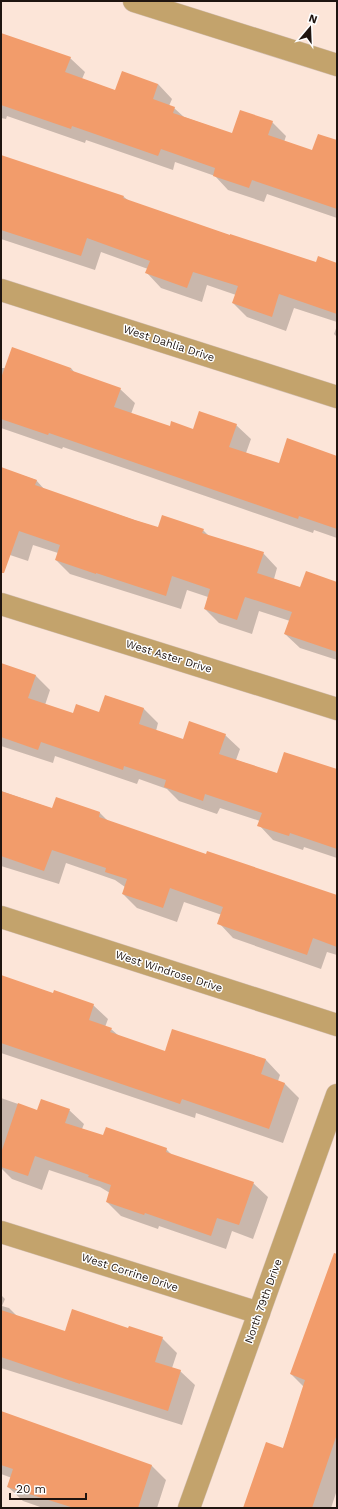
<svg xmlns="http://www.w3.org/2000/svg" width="338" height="1509" font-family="'Work Sans',sans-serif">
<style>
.shadow{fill:#0003}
.building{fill:#f29c6b}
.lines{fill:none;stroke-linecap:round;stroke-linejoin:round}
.minor-casing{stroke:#d4c0b4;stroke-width:23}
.minor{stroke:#c3a36c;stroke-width:22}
.labels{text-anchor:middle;stroke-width:3;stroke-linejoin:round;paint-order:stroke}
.street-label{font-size:11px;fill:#1f1510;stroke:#fff}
</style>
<rect width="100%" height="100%" fill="#fce5d8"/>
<!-- shadow -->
<g class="shadow">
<path d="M1 34 70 58 85 72 82 79 116 91 158 84 172 99 169 106 174 108 184 117 232 134 272 122 286 136 284 142 313 152 337 142V218L267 194 264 202 228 190 215 176 175 162 173 170 86 140 85 143 7 116 6 119 1 118Z"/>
<path d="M1 156 124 197 129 201 231 236 316 264H337V322L294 308 286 331 247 317 233 303 236 295 207 285 202 302 161 288 147 273 148 269 101 252 95 270 1 239Z"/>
<path d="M337 326V337L334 334Z"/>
<path d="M1 368H71L75 373 120 389 135 403 131 414 170 428 193 430 236 425 251 439 246 453 279 464 337 474V538L314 530 313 533 63 447 62 449 1 428Z"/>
<path d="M1 468 36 480 45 490 158 528 203 530 209 536 263 553 277 568 274 579 301 588 337 583V660L300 648 285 634 290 621 259 611 252 634 219 623 205 609 208 597 187 590 181 609 70 574 56 560 58 553 33 545 28 561 1 552Z"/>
<path d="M1 664 36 676 50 690 45 705 73 715 100 713 106 696 144 709 158 723 156 731 184 741 225 735 240 749 236 760 278 774 337 770V858L304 847 303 850 273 840 259 825 260 821 220 808 217 814 179 801 167 789 139 779 137 784 55 756 53 763 1 746Z"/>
<path d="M1 791 53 809 100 813 109 822 207 855 337 896V955L327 952 321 969 233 938 219 923 222 915 184 902 177 922 137 908 123 894 125 887 115 880 66 863 59 884 1 866Z"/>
<path d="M1 976 54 994 93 1005 108 1019 105 1027 111 1029 119 1036 165 1052 266 1060 280 1075 278 1081 285 1084 299 1098 283 1143 196 1113 195 1118 1 1053Z"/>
<path d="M1 1098 38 1111 69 1110 84 1124 82 1129 103 1136 166 1149 172 1155 253 1183 268 1197 253 1239 232 1231 226 1249 159 1226 158 1229 121 1216 107 1202 110 1193 100 1187 49 1170 42 1190 12 1179 1 1168Z"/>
<path d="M337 1285V1490L331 1508H244L283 1449 304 1387 291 1374Z"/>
<path d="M1 1295 5 1299 2 1306 9 1308 17 1316 65 1333 129 1330 162 1338 177 1353 172 1368 180 1371 195 1385 182 1425 1 1368Z"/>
<path d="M1 1412 152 1466 166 1480 157 1508H43L23 1501 8 1487 12 1478 1 1474Z"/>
</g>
<!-- building -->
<g class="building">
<path d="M1 33 71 57 65 72 115 90 122 71 158 84 153 99 175 107 173 113 232 133 240 110 273 121 268 135 312 150 318 134 337 140V209L252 180 249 188 213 176 215 168 161 149 158 156 72 126 71 129 1 105Z"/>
<path d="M1 155 124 196 123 198 230 235V234L316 262 318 256 337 263V314L279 294 272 317 232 303 238 286 193 272 187 288 145 273 150 261 87 238 81 256 1 230Z"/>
<path d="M12 347 71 368 70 370 121 388 114 407 170 426 171 421 193 429 199 411 237 424 229 447 279 463 287 438 337 456V529L299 516 298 519 49 433 48 435 1 419V378Z"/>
<path d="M1 467 37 480 35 485 135 520 158 527 162 515 204 529 202 533 264 552 257 573 300 587 306 571 337 582V652L284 634 292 612 245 597 237 620 204 609 210 589 172 576 166 596 96 573V574L55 560 60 545 19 531 4 573H1Z"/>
<path d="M1 663 36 675 28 698 73 713 76 704 99 712 105 695 144 708 139 724 183 739 189 721 226 734 219 754 277 773 284 752 337 769V849L290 833 289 836 257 826 262 813 205 794 203 801 164 787 166 780 124 766 123 770 41 742 38 750 1 737Z"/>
<path d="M1 791 52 808 56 797 100 812 99 817 206 854 207 851 337 895V947L313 938 307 955 269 942 217 924 223 907 170 888 163 908 122 894 127 879 105 872 106 868 52 850 44 871 1 856Z"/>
<path d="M1 975 53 993 54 990 94 1004 89 1020 112 1028 110 1032 165 1051 172 1029 266 1059 261 1074 285 1083 269 1129 182 1099 180 1104 1 1043Z"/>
<path d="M41 1099 70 1109 65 1123 103 1135 106 1127 167 1148 166 1152 254 1182 239 1225 217 1218 211 1236 145 1213 144 1215 106 1202 111 1185 88 1177 89 1175 35 1156 28 1176 1 1167V1153L18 1103 37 1110Z"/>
<path d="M334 1253 337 1254V1434L312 1508H243L266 1442 283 1448 305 1380 290 1374Z"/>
<path d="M72 1309 128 1328 129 1326 163 1337 155 1362 181 1370 168 1411 80 1383V1384L1 1357V1310L65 1331Z"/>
<path d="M1 1411 152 1465 138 1508H74L7 1487 13 1469 1 1465Z"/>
</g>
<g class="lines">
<defs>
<g id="minor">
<path d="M134 1 337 65"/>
<path d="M1 290 337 397"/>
<path d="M1 604 337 709"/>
<path d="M1 917 337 1025"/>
<path d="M1 1232 259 1313"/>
<path d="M189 1508 337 1095"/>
</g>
</defs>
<!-- minor casing -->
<use href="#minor" class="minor-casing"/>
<!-- minor -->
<use href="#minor" class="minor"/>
</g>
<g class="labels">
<!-- street labels -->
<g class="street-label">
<text transform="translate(169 343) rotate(18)" y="4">West Dahlia Drive</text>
<text transform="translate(169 656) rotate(17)" y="4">West Aster Drive</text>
<text transform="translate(169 971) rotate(18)" y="4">West Windrose Drive</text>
<text transform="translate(130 1272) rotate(18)" y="4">West Corrine Drive</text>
<text transform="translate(263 1301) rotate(-70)" y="4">North 79th Drive</text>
</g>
</g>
<!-- border -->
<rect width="338" height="1509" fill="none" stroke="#1f1510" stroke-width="4"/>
<!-- north arrow -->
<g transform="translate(310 28) rotate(19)" stroke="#ffffff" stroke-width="3" paint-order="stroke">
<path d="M0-3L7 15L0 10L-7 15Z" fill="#1f1510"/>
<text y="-6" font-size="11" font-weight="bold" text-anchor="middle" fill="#1f1510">N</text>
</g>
<!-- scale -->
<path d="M10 1493v6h76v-6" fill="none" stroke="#1f1510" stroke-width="2"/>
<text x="16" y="1493" font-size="12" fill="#1f1510" stroke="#ffffff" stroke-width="3" paint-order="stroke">20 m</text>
</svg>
